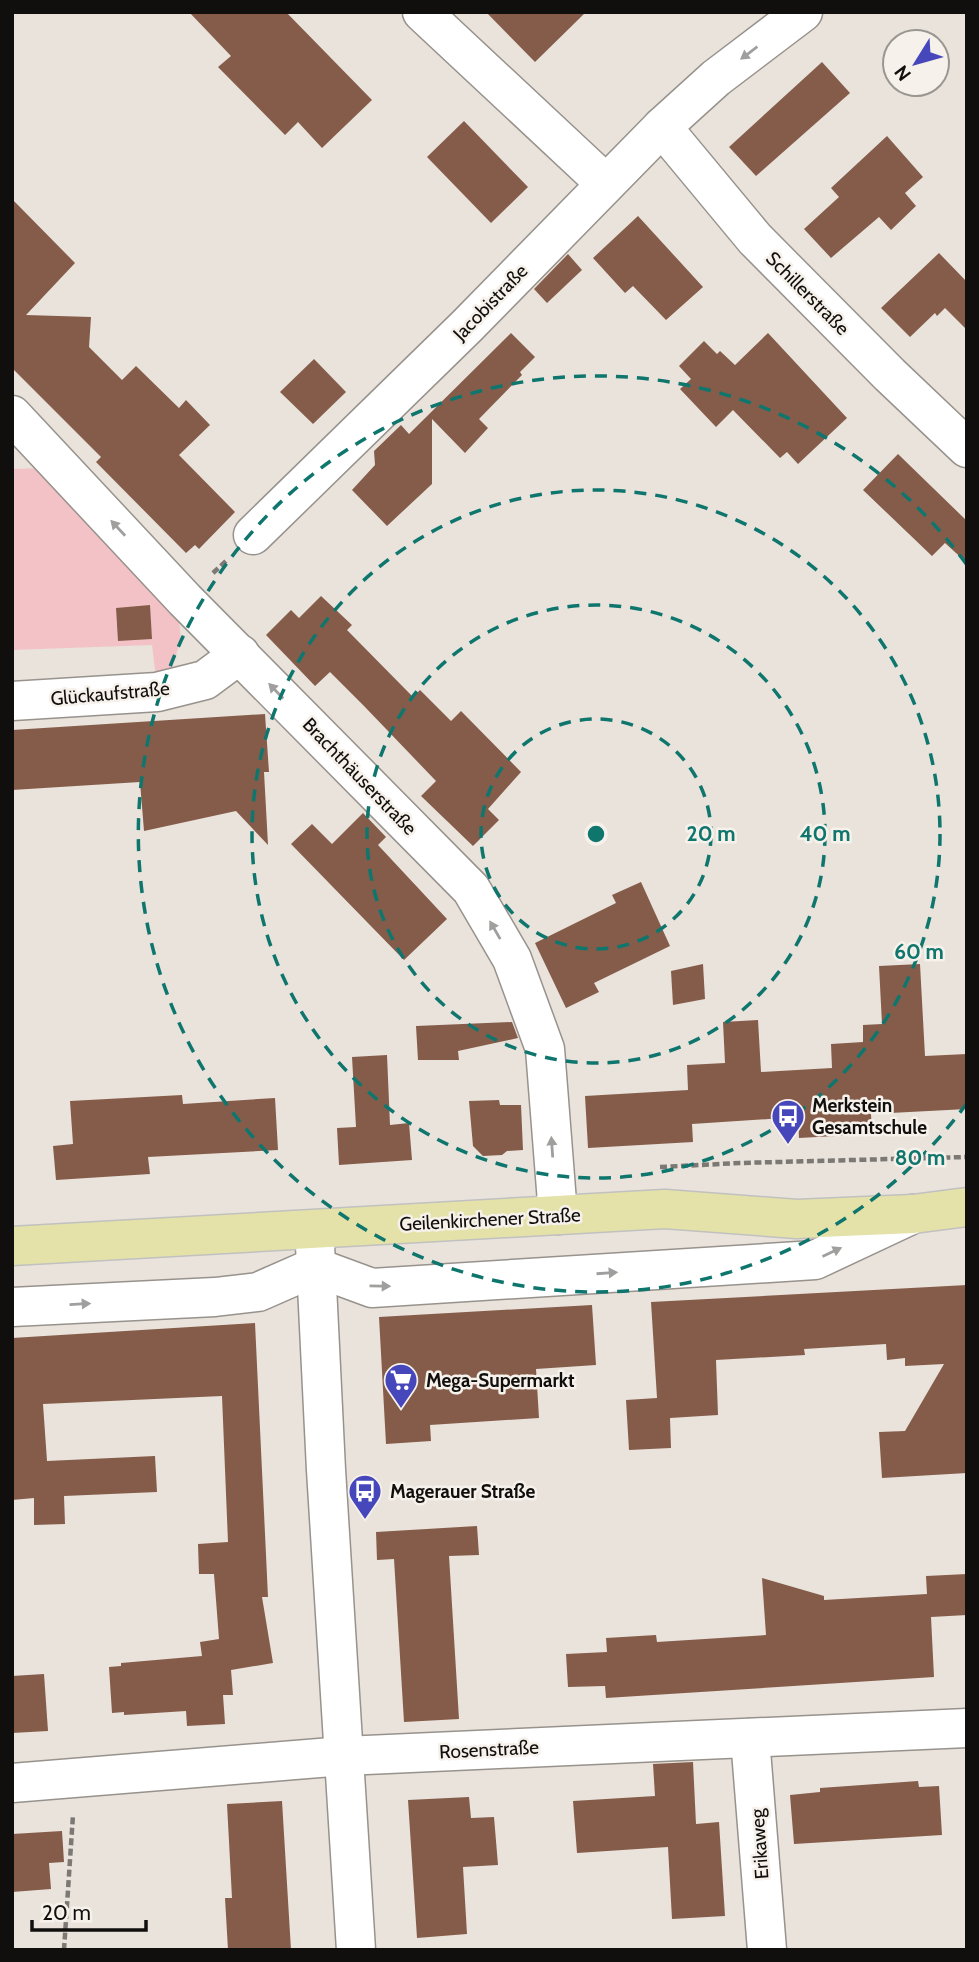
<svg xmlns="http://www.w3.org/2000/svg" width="979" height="1962" font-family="Cabin,sans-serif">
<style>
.green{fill:#f3c2c7}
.building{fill:#855c4a}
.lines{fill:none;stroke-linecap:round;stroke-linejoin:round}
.minor-casing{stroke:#97928c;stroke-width:41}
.major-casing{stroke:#c1c1c0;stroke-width:41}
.path{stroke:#7c7873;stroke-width:4.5;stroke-dasharray:7 3.5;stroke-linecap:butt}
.minor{stroke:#fff;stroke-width:38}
.major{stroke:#e4e2a9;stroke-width:38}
.oneway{fill:#a09f9e}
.ring{fill:none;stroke:#0f766e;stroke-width:3.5;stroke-dasharray:12 9}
.labels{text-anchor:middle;stroke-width:5;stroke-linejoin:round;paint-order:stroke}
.street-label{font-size:19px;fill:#110f0d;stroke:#f6f1ea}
.poi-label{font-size:19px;font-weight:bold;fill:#110f0d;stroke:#f6f1ea;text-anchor:start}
.centre{fill:#0f766e;stroke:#f6f1ea;stroke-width:3.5}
.ring-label{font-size:21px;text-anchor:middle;font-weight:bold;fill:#0f766e;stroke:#f6f1ea;stroke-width:5;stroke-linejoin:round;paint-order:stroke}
</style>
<rect width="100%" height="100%" fill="#e9e3dc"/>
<!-- green -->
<path class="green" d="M45 468 177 605 181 638 171 673 156 678 152 645 12 650V469Z"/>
<!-- building -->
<g class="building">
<path d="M189 12H286L372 100 322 148 298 122 285 135 218 67 231 56Z"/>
<path d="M486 12H586L535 62Z"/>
<path d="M822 62 850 93 756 176 729 147Z"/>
<path d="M464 121 528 187 491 223 427 157Z"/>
<path d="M887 136 923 177 905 193 916 206 891 230 879 217 831 258 804 229 839 197 831 188Z"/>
<path d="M12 199 75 263 26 315 91 317 89 347 122 380 136 366 179 408 186 400 210 425 179 455 235 512 199 549 195 545 186 553 96 462 101 457 12 368Z"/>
<path d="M638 216 703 287 666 320 633 286 625 293 593 258Z"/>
<path d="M939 253 967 282V330L945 308 937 316 935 313 910 337 881 308Z"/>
<path d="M568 254 582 270 547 303 534 289Z"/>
<path d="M511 333 535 357 520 372 522 375 479 419 488 428 465 453 432 419V484L387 526 352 490 375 465 374 451 401 425 409 434Z"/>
<path d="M768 333 847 418 798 464 787 452 780 458 733 410 716 427 680 389 691 379 679 366 704 341 717 354 720 351 735 365Z"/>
<path d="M314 359 346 392 313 424 280 392Z"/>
<path d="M898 454 967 521V563L945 543 932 556 863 490Z"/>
<path d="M321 596 352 625 347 630 413 697 420 690 451 721 461 711 521 772 488 809 499 820 473 846 421 796 436 781 364 706 330 672 315 686 266 635 291 610 299 618Z"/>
<path d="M150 605 152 639 118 641 116 608Z"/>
<path d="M265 714 269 772H264L268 845 236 811 144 831 140 782 12 790V730Z"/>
<path d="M363 813 386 837 378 845 447 919 404 960 291 844 312 824 332 844Z"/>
<path d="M641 882 670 946 594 983 599 992 566 1008 535 943 616 903 612 895Z"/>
<path d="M703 964 705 999 673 1005 671 971Z"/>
<path d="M920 964 925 1056 967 1054V1109L871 1114 872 1134 799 1138 798 1117 692 1124 693 1142 588 1148 585 1096 688 1090 687 1065 725 1063 723 1022 758 1020 761 1072 832 1068 831 1044 863 1042V1025L882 1024 879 966Z"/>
<path d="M512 1022 518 1038 458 1051 459 1060H418L416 1026Z"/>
<path d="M387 1055 390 1125 409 1123 412 1160 339 1165 337 1128 356 1127 352 1057Z"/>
<path d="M182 1095 183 1104 275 1098 278 1150 148 1157 150 1174 56 1180 53 1146 73 1144 70 1101Z"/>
<path d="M499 1100 500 1105H521L523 1150 507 1151 502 1155 483 1156 473 1146 469 1101Z"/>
<path d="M967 1285V1473L882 1478 879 1432 905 1431 944 1364 905 1366V1358L887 1360 886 1344 804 1349 805 1355 716 1360 718 1415 670 1418 671 1448 629 1450 626 1400 657 1398 651 1302Z"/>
<path d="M592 1305 596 1365 536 1369 539 1418 430 1425 431 1441 386 1444 379 1317Z"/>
<path d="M255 1323 268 1597H262L273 1663 231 1670 233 1695H223L225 1724 187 1726 186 1711 124 1715V1712L112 1713 109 1667 121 1666V1663L202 1656 200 1642 219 1639 214 1574H199L198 1544 228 1542 222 1396 43 1404 47 1461 155 1456 157 1492 64 1496 65 1524 34 1525V1498L12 1500V1338Z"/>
<path d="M477 1526 479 1555 449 1556 459 1719 404 1722 394 1559 377 1560 376 1532Z"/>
<path d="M967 1574V1615L931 1617 934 1677 606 1698 605 1686 568 1687 566 1654 607 1652 606 1638 656 1635 657 1642 766 1635 762 1578 824 1596V1600L927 1594 926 1576Z"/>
<path d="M44 1674 48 1731 12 1733V1676Z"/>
<path d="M693 1762 696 1824 719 1822 725 1916 672 1919 668 1847 577 1853 573 1801 655 1796 653 1764Z"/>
<path d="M918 1781 919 1787 939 1786 942 1835 794 1844 790 1795 820 1792V1788Z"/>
<path d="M469 1797 471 1818 494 1817 498 1865 463 1867 467 1934 417 1938 408 1800Z"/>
<path d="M282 1801 291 1950H228L225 1898H232L227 1804Z"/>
<path d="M62 1831 64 1862 49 1863 51 1889 12 1892V1834Z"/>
</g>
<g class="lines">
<defs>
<g id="minor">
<path d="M422 12 605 183"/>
<path d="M662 127 755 239 890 375 967 448"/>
<path d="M12 415 185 600 471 889 512 959 545 1049 558 1215"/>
<path d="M253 535 467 326 662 127 716 78 803 12"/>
<path d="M12 701 157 692 205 680 240 654"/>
<path d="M315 1245 326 1470 356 1950"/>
<path d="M12 1307 215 1297 258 1292 315 1267 372 1288 815 1260 913 1214"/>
<path d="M750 1738 767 1950"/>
<path d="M12 1783 344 1756 967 1728"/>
</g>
<path id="major" d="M12 1246 665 1209 797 1219 913 1214 967 1207"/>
</defs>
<!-- minor casing -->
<use href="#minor" class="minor-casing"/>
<!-- major casing -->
<use href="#major" class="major-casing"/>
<!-- path -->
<g class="path">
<path d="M213 573 227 560"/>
<path d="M660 1167 740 1163 967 1157"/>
<path d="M64 1950 73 1815"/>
</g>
<!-- minor -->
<use href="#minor" class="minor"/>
<!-- major -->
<use href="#major" class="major"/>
</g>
<!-- one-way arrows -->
<defs><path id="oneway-solid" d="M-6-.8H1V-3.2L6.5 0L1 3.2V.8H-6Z" transform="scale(1.75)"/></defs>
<g class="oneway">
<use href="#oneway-solid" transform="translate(749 53) rotate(143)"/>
<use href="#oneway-solid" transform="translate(118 528) rotate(-133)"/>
<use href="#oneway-solid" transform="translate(276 691) rotate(-134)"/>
<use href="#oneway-solid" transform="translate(495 930) rotate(-120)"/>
<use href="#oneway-solid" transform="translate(552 1147) rotate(-94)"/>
<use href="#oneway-solid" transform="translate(832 1252) rotate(-25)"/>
<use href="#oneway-solid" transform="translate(607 1273) rotate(-4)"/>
<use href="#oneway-solid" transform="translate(380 1286) rotate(1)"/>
<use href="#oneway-solid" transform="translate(80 1304) rotate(-3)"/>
</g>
<!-- distance rings -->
<g class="ring">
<circle cx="596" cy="834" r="115"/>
<circle cx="596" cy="834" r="229"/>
<circle cx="596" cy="834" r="344"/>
<path d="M967 1103A458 458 0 1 1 967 565"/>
</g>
<!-- icons -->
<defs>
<symbol id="bus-pin" viewBox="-11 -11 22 30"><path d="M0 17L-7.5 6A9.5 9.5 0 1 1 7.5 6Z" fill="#4747bc" stroke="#f6f1ea"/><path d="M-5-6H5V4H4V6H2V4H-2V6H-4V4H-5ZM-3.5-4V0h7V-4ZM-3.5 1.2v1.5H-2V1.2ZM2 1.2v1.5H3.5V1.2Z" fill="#fff"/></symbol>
<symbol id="supermarket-pin" viewBox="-11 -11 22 30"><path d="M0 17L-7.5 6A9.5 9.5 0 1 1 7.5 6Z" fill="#4747bc" stroke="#f6f1ea"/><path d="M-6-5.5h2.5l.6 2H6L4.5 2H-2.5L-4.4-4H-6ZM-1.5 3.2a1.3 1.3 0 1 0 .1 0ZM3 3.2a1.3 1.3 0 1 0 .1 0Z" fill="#fff"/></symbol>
</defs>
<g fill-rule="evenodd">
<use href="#bus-pin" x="769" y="1097" width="38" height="52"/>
<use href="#supermarket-pin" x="382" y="1361" width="38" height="52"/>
<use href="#bus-pin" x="346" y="1472" width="38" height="52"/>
</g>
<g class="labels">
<!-- street labels -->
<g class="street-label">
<text transform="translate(808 293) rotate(45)" y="7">Schillerstraße</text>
<text transform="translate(490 302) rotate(-46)" y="7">Jacobistraße</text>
<text transform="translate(110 693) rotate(-5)" y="7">Glückaufstraße</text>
<text transform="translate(360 776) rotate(46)" y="7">Brachthäuserstraße</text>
<text transform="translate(490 1219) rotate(-3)" y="7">Geilenkirchener Straße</text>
<text transform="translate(489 1749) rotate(-3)" y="7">Rosenstraße</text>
<text transform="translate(759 1844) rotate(-94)" y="7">Erikaweg</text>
</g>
<!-- poi labels -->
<g class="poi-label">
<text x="812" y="1112">Merkstein<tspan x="812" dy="22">Gesamtschule</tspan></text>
<text x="426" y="1387">Mega-Supermarkt</text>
<text x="390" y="1498">Magerauer Straße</text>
</g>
</g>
<circle cx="596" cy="834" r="10" class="centre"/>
<g class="ring-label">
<text x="711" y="841">20 m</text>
<text x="825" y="841">40 m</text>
<text x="919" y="959">60 m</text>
<text x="920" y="1165">80 m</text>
</g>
<!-- border -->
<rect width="979" height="1962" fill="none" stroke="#110f0d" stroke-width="28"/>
<!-- north arrow -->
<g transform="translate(916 63) rotate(233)"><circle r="33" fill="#f6f1ea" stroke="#9a9792" stroke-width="2"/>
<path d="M0-5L12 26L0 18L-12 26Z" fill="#4747bc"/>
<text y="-10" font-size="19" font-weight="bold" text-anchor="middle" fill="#110f0d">N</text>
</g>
<!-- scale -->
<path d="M32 1920v10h114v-10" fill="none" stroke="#110f0d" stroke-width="3.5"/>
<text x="42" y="1920" font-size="21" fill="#110f0d" stroke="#f6f1ea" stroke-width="5" paint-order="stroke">20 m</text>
</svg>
